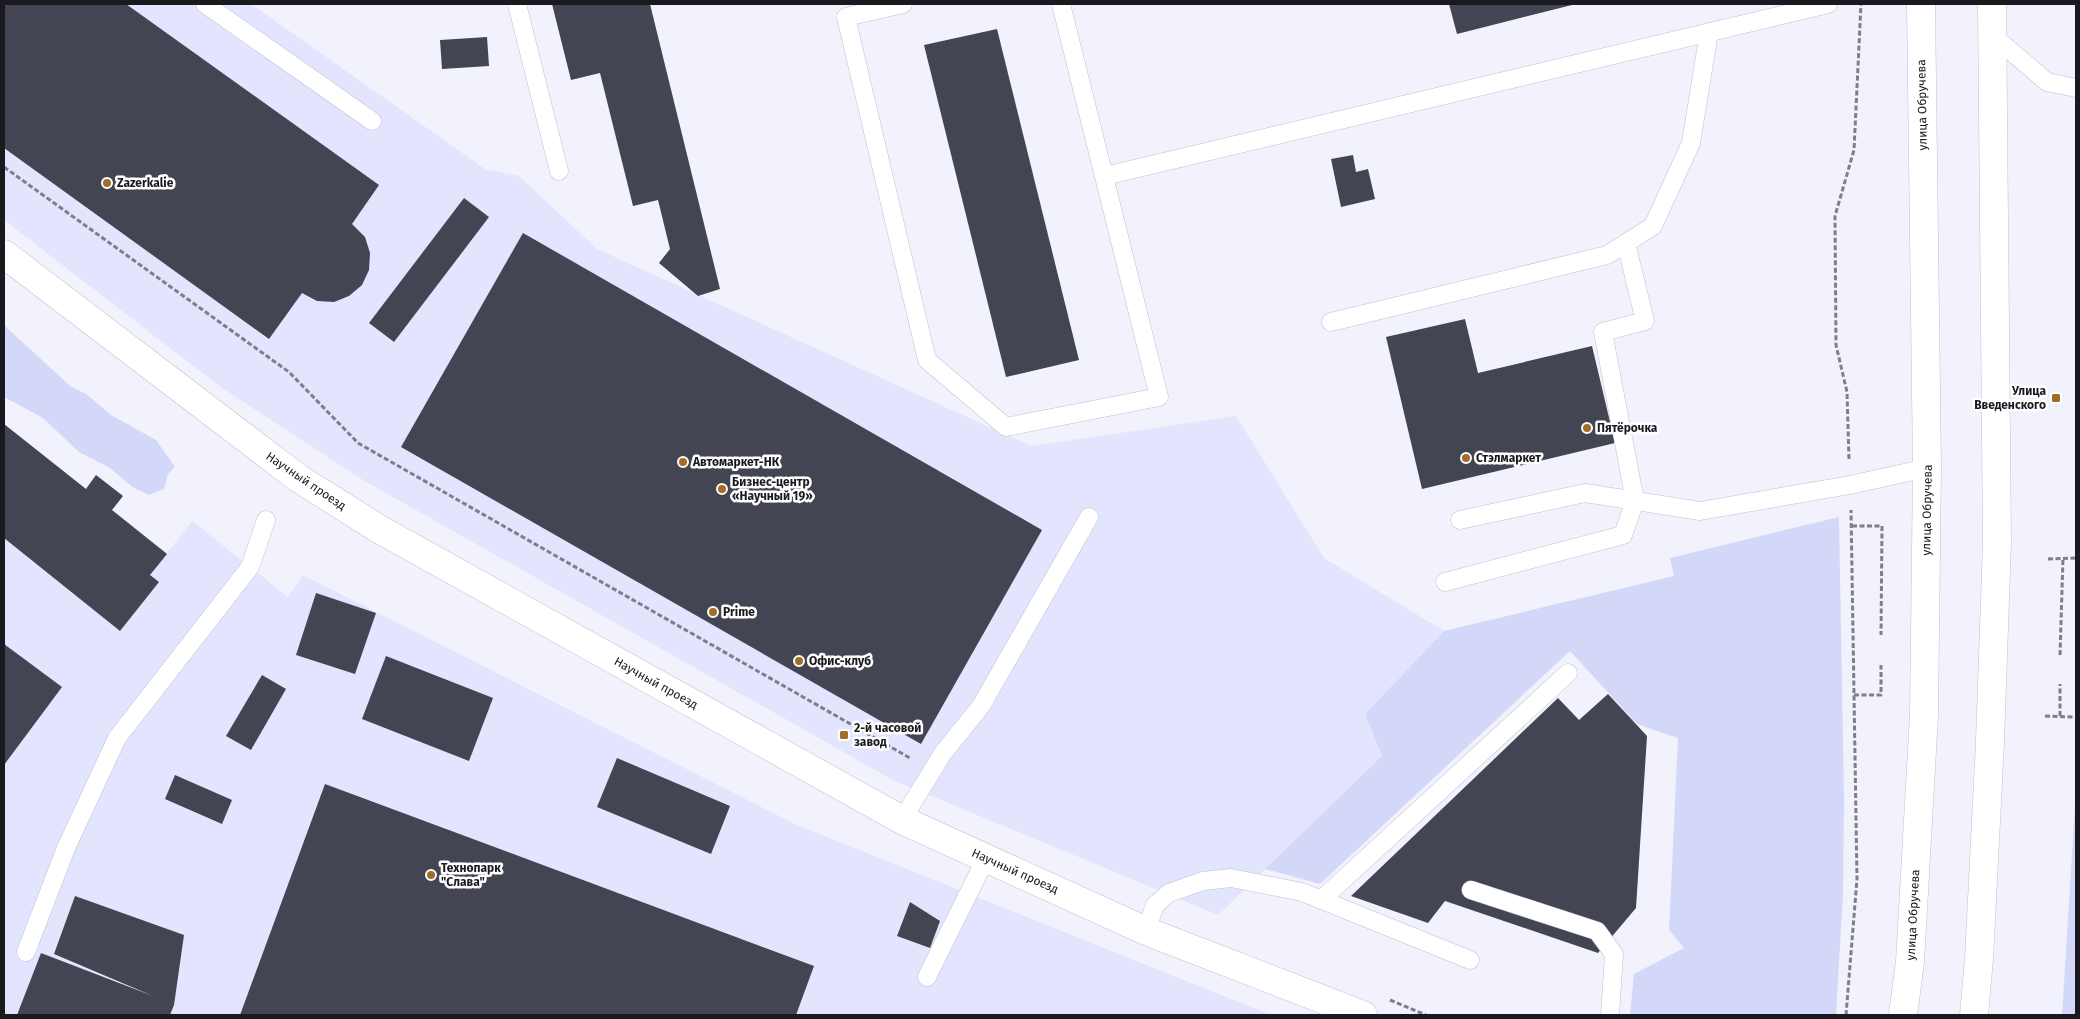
<svg xmlns="http://www.w3.org/2000/svg" width="2080" height="1019" font-family="'Fira Sans',sans-serif">
<style>
.built{fill:#e2e5fd}
.green{fill:#d4d8f8}
.building{fill:#434552}
.lines{fill:none;stroke-linecap:round;stroke-linejoin:round}
.service-casing{stroke:#bec1d1;stroke-width:19}
.tertiary-casing{stroke:#bec1d1;stroke-width:29}
.secondary-casing{stroke:#bec1d1;stroke-width:29}
.path{stroke:#7f7f87;stroke-width:3;stroke-dasharray:5 2.5;stroke-linecap:butt}
.service{stroke:#fff;stroke-width:18}
.tertiary{stroke:#fff;stroke-width:28}
.secondary{stroke:#fff;stroke-width:28}
.poi-dot{fill:#a26d26;stroke:#fff;stroke-width:2}
.labels{text-anchor:middle;stroke-width:5;stroke-linejoin:round;paint-order:stroke}
.street-label{font-size:12px;fill:#19191f;stroke:#fff}
.poi-label{font-size:12px;font-weight:bold;fill:#19191f;stroke:#fff;text-anchor:start}
</style>
<rect width="100%" height="100%" fill="#f1f2fc"/>
<!-- built -->
<g class="built">
<path d="M4 4H251L485 169 519 176 597 249 1031 446 1236 416 1324 558 1444 631 1365 714 1382 756 1218 915 893 780 363 480 222 388 4 220Z"/>
<path d="M4 424 85 489 96 475 123 496 112 510 167 553 192 521 288 597 303 575 797 825 1271 1015H4Z"/>
</g>
<!-- green -->
<g class="green">
<path d="M4 325 70 386 86 394 111 415 156 440 175 467 168 474 164 489 149 495 134 488 110 468 79 452 43 418 4 397Z"/>
<path d="M1839 517 1844 799 1843 893 1836 1015H1630L1634 974 1684 948 1669 930 1678 738 1637 724 1570 651 1320 884 1265 869 1382 756 1365 714 1444 631 1674 576 1670 558Z"/>
<path d="M2076 789V1015H2062Z"/>
</g>
<!-- building -->
<g class="building">
<path d="M4 4H126L379 185 352 224 365 237 370 253 369 270 362 285 349 296 334 302 317 301 302 293 269 339 4 148Z"/>
<path d="M552 4H650L720 289 698 296 659 263 670 249 658 200 633 206 600 73 571 80Z"/>
<path d="M1449 4H1576L1457 34Z"/>
<path d="M997 29 1079 360 1006 377 924 45Z"/>
<path d="M487 37 489 66 442 69 440 40Z"/>
<path d="M1353 155 1356 172 1368 169 1375 199 1341 207 1331 159Z"/>
<path d="M464 198 489 217 394 342 369 323Z"/>
<path d="M523 233 1042 530 921 744 401 447Z"/>
<path d="M1465 319 1478 373 1592 346 1615 443 1422 489 1386 337Z"/>
<path d="M4 424 86 489 96 475 123 496 112 510 167 554 150 575 159 582 120 631 4 538Z"/>
<path d="M316 593 376 613 355 674 296 655Z"/>
<path d="M4 644 62 687 4 765Z"/>
<path d="M386 656 493 698 469 761 362 719Z"/>
<path d="M262 675 286 689 251 750 226 736Z"/>
<path d="M1608 694 1647 736 1636 908 1598 953 1445 901 1428 923 1351 896 1558 698 1579 720Z"/>
<path d="M617 758 730 806 711 854 597 807Z"/>
<path d="M175 775 232 800 222 824 165 799Z"/>
<path d="M325 784 814 966 796 1015H240Z"/>
<path d="M75 896 184 935 174 1005 170 1015H17L41 953 153 996 54 954Z"/>
<path d="M910 902 940 921 930 948 897 936Z"/>
</g>
<g class="lines">
<defs>
<g id="service">
<path d="M205 4 372 121"/>
<path d="M517 4 559 171"/>
<path d="M903 4 846 17 927 360 1006 427 1159 397 1061 4"/>
<path d="M1992 35 2047 82 2076 88"/>
<path d="M1105 176 1828 4"/>
<path d="M1331 322 1607 255 1653 226 1691 143 1709 32"/>
<path d="M1460 520 1585 493 1700 511 1850 485 1927 468"/>
<path d="M1445 582 1623 535 1635 501 1603 332 1645 321 1626 243"/>
<path d="M902 820 943 753 981 706 1089 517"/>
<path d="M1471 890 1597 931 1614 954 1610 1015"/>
<path d="M1321 900 1568 673"/>
<path d="M1146 931 1155 905 1169 893 1203 881 1231 878 1302 892 1470 960"/>
<path d="M26 952 66 848 117 738 250 567 266 520"/>
<path d="M927 977 986 858"/>
</g>
<path id="tertiary" d="M4 254 298 478 379 529 902 820 1146 931 1363 1015"/>
<g id="secondary">
<path d="M1903 1015 1910 962 1924 715 1927 468 1921 4"/>
<path d="M1974 1015 1979 959 1990 742 1997 542 1992 4"/>
</g>
</defs>
<!-- service casing -->
<use href="#service" class="service-casing"/>
<!-- tertiary casing -->
<use href="#tertiary" class="tertiary-casing"/>
<!-- secondary casing -->
<use href="#secondary" class="secondary-casing"/>
<!-- path -->
<g class="path">
<path d="M4 167 289 372 358 443 910 758"/>
<path d="M1849 459 1847 392 1836 345 1835 216 1854 150 1861 4"/>
<path d="M1852 526H1882L1881 635"/>
<path d="M2048 559 2076 558"/>
<path d="M2060 655 2063 558"/>
<path d="M1854 695H1881V665"/>
<path d="M2045 716 2076 717"/>
<path d="M2060 716V684"/>
<path d="M1390 1000 1426 1015"/>
<path d="M1846 1015 1857 879 1851 510"/>
</g>
<!-- service -->
<use href="#service" class="service"/>
<!-- tertiary -->
<use href="#tertiary" class="tertiary"/>
<!-- secondary -->
<use href="#secondary" class="secondary"/>
</g>
<!-- markers -->
<g class="poi-dot">
<circle cx="107" cy="183" r="5"/>
<rect x="2051" y="393" width="10" height="10" rx="2.5"/>
<circle cx="1587" cy="428" r="5"/>
<circle cx="1466" cy="458" r="5"/>
<circle cx="683" cy="462" r="5"/>
<circle cx="722" cy="489" r="5"/>
<circle cx="713" cy="612" r="5"/>
<circle cx="799" cy="661" r="5"/>
<rect x="839" y="730" width="10" height="10" rx="2.5"/>
<circle cx="431" cy="875" r="5"/>
</g>
<g class="labels">
<!-- street labels -->
<g class="street-label">
<text transform="translate(1922 105) rotate(-91)" y="4">улица Обручева</text>
<text transform="translate(306 481) rotate(34)" y="4">Научный проезд</text>
<text transform="translate(1927 510) rotate(-89)" y="4">улица Обручева</text>
<text transform="translate(656 683) rotate(29)" y="4">Научный проезд</text>
<text transform="translate(1015 871) rotate(24)" y="4">Научный проезд</text>
<text transform="translate(1913 915) rotate(-87)" y="4">улица Обручева</text>
</g>
<!-- poi labels -->
<g class="poi-label">
<text x="117" y="187">Zazerkalie</text>
<text x="2046" y="395" text-anchor="end">Улица<tspan x="2046" dy="14">Введенского</tspan></text>
<text x="1597" y="432">Пятёрочка</text>
<text x="1476" y="462">Стэлмаркет</text>
<text x="693" y="466">Автомаркет-НК</text>
<text x="732" y="486">Бизнес-центр<tspan x="732" dy="14">«Научный 19»</tspan></text>
<text x="723" y="616">Prime</text>
<text x="809" y="665">Офис-клуб</text>
<text x="854" y="732">2-й часовой<tspan x="854" dy="14">завод</tspan></text>
<text x="441" y="872">Технопарк<tspan x="441" dy="14">"Слава"</tspan></text>
</g>
</g>
<!-- border -->
<rect width="2080" height="1019" fill="none" stroke="#19191f" stroke-width="10"/>
</svg>
